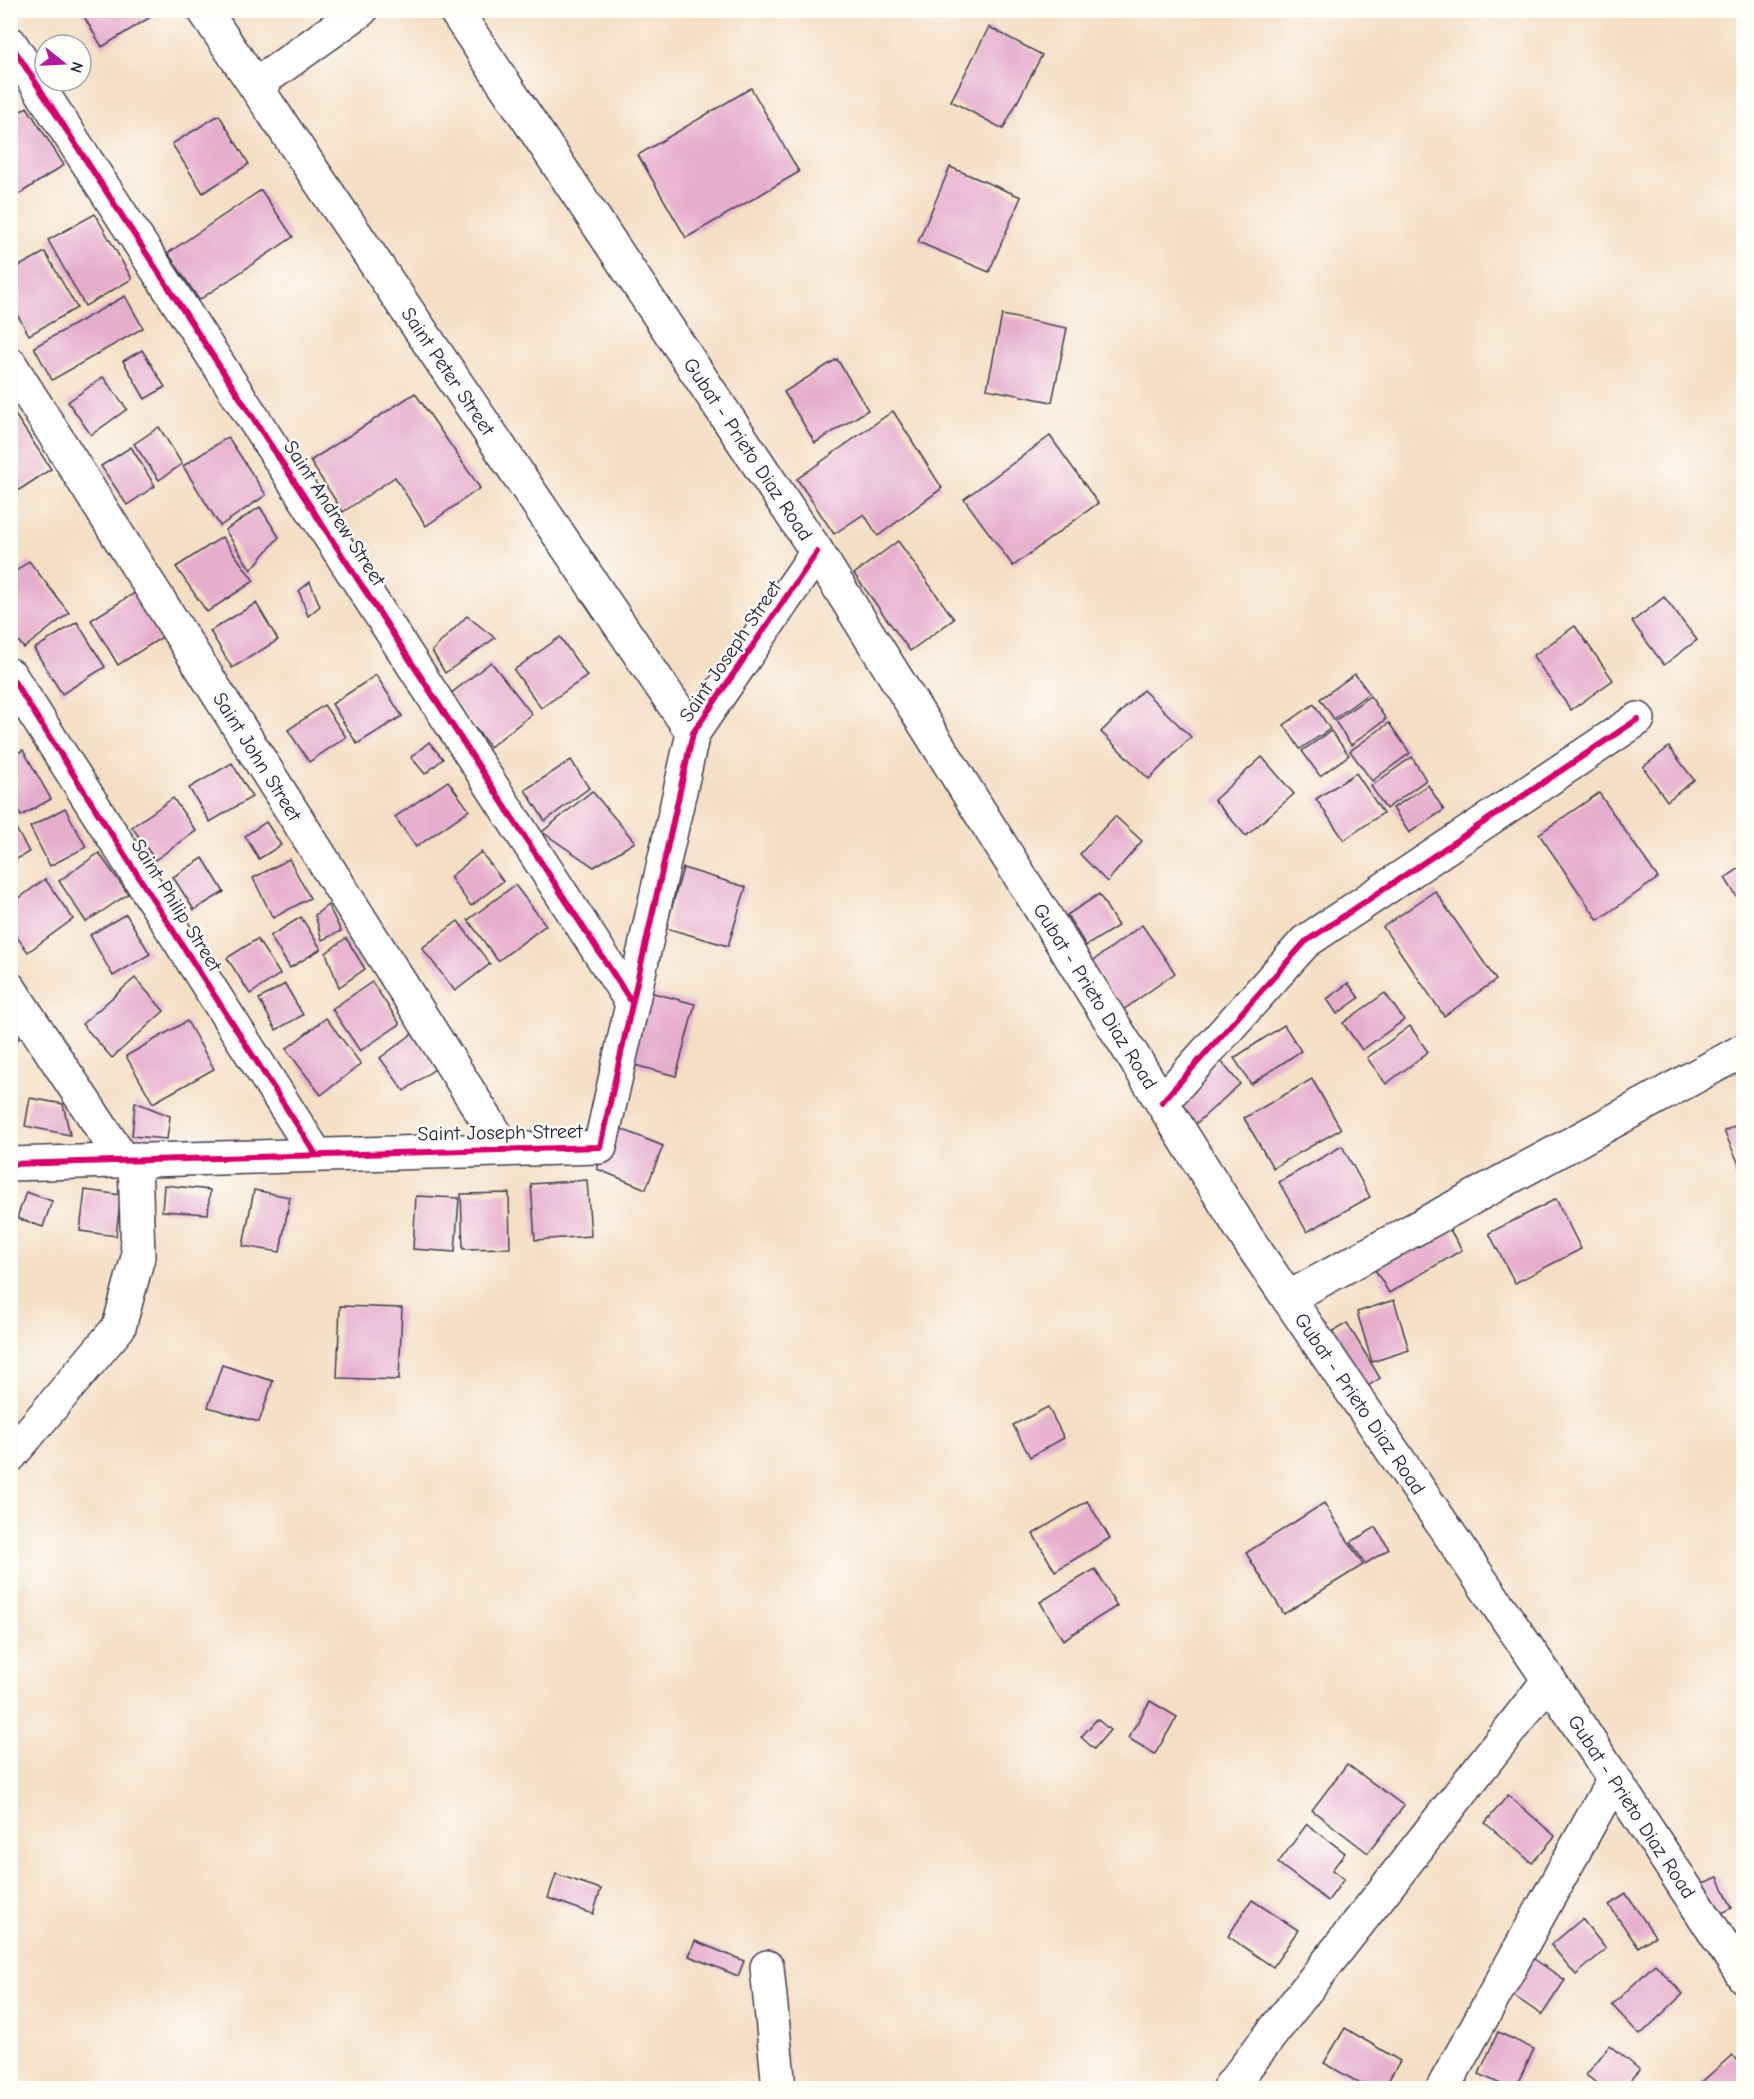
<svg xmlns="http://www.w3.org/2000/svg" width="1754" height="2099" font-family="'Comic Neue',sans-serif">
<style>
.building{fill:#e6aecd}
.lines{fill:none;stroke-linecap:round;stroke-linejoin:round}
.street-casing{stroke:#423e50;stroke-width:36}
.secondary-casing{stroke:#423e50;stroke-width:36}
.street{stroke:#fff;stroke-width:33}
.secondary{stroke:#fff;stroke-width:33}
.cycleway-casing{stroke:#fdfcf7;stroke-width:10}
.cycleway{stroke:#d6006c;stroke-width:6}
.labels{text-anchor:middle;stroke-width:5;stroke-linejoin:round;paint-order:stroke}
.street-label{font-size:20px;fill:#22223b;stroke:#fdfcf7}
</style>
<rect width="100%" height="100%" fill="#fdfcf7"/>
<filter id="ink" filterUnits="userSpaceOnUse"><feTurbulence type="fractalNoise" baseFrequency=".0167" numOctaves="2"/><feDisplacementMap in="SourceGraphic" scale="12" xChannelSelector="R" yChannelSelector="G"/><feConvolveMatrix kernelMatrix="1 2 1 2 8 2 1 2 1" color-interpolation-filters="sRGB"/></filter>
<filter id="wash" filterUnits="userSpaceOnUse"><feTurbulence type="fractalNoise" baseFrequency=".008" numOctaves="4" result="noise"/><feDisplacementMap in="SourceGraphic" scale="24" xChannelSelector="R" yChannelSelector="G"/><feGaussianBlur stdDeviation="1.35" result="paint"/><feColorMatrix in="noise" values="0 0 0 0 0 0 0 0 0 0 0 0 0 0 0 0 0 1.4 0 .05"/><feComposite in="paint" operator="in"/></filter>
<g filter="url(#wash)">
<rect width="100%" height="100%" fill="#f4dec4"/>
<g id="blocks">
<!-- building -->
<g class="building">
<path d="M80 10H162L102 47Z"/>
<path d="M989 27 1042 55 1003 129 951 101Z"/>
<path d="M751 88 799 172 686 238 638 155Z"/>
<path d="M27 107 64 165 10 200V118Z"/>
<path d="M219 115 249 164 203 193 172 144Z"/>
<path d="M950 167 1021 197 989 272 918 242Z"/>
<path d="M261 190 293 237 199 300 168 253Z"/>
<path d="M95 214 132 279 85 306 48 240Z"/>
<path d="M45 252 77 308 29 335 10 302V271Z"/>
<path d="M125 296 143 328 52 380 34 347Z"/>
<path d="M1002 315 1067 328 1052 402 987 389Z"/>
<path d="M142 350 165 387 145 399 123 361Z"/>
<path d="M837 359 868 410 815 443 784 392Z"/>
<path d="M103 377 127 409 91 435 68 402Z"/>
<path d="M415 393 480 488 426 526 395 477 343 512 310 461Z"/>
<path d="M10 407 51 469 10 496Z"/>
<path d="M893 411 942 488 878 536 864 514 834 534 797 479Z"/>
<path d="M159 427 182 464 159 480 134 444Z"/>
<path d="M1050 436 1098 503 1013 566 964 499Z"/>
<path d="M228 437 266 495 220 526 183 466Z"/>
<path d="M131 447 155 486 127 505 101 466Z"/>
<path d="M260 507 279 537 251 570 225 530Z"/>
<path d="M222 537 254 581 207 612 176 567Z"/>
<path d="M898 541 954 619 910 651 854 574Z"/>
<path d="M29 561 69 613 24 648 10 631V576Z"/>
<path d="M310 582 320 606 308 616 299 591Z"/>
<path d="M136 592 164 636 118 665 91 620Z"/>
<path d="M1664 597 1697 640 1664 665 1632 622Z"/>
<path d="M256 603 278 640 232 668 210 631Z"/>
<path d="M467 616 495 638 445 673 432 651Z"/>
<path d="M77 622 105 667 62 694 34 649Z"/>
<path d="M1575 626 1613 680 1571 710 1533 656Z"/>
<path d="M560 637 587 676 541 708 514 670Z"/>
<path d="M491 662 532 714 490 747 449 695Z"/>
<path d="M1355 674 1369 693 1334 719 1320 699Z"/>
<path d="M376 675 402 716 357 744 332 704Z"/>
<path d="M1143 690 1191 737 1149 779 1101 732Z"/>
<path d="M1370 696 1386 719 1351 745 1335 721Z"/>
<path d="M1314 704 1330 729 1300 749 1284 725Z"/>
<path d="M324 705 346 737 309 762 288 730Z"/>
<path d="M1389 723 1410 753 1372 781 1350 751Z"/>
<path d="M1331 731 1349 755 1320 776 1302 751Z"/>
<path d="M429 742 443 759 425 774 411 757Z"/>
<path d="M1669 747 1694 780 1667 801 1643 767Z"/>
<path d="M23 750 51 799 21 816 10 798V757Z"/>
<path d="M1262 757 1294 794 1246 836 1214 800Z"/>
<path d="M1412 757 1426 780 1386 809 1371 786Z"/>
<path d="M571 760 589 788 545 821 525 790Z"/>
<path d="M232 763 252 797 210 822 189 788Z"/>
<path d="M1356 773 1383 813 1344 840 1316 799Z"/>
<path d="M448 781 469 810 416 847 395 817Z"/>
<path d="M1428 785 1444 810 1409 833 1393 808Z"/>
<path d="M592 791 635 842 594 867 542 832Z"/>
<path d="M1599 793 1658 878 1598 920 1539 834Z"/>
<path d="M173 798 196 831 155 860 132 827Z"/>
<path d="M65 808 86 847 50 866 30 827Z"/>
<path d="M1115 816 1142 841 1107 882 1080 854Z"/>
<path d="M10 818 29 852 10 863Z"/>
<path d="M266 822 281 845 259 859 245 836Z"/>
<path d="M481 852 503 881 471 906 450 877Z"/>
<path d="M99 853 128 894 86 922 59 881Z"/>
<path d="M203 858 224 892 194 910 173 877Z"/>
<path d="M289 859 310 898 273 918 253 878Z"/>
<path d="M1743 866V900L1740 902 1725 878Z"/>
<path d="M683 868 746 887 728 946 666 928Z"/>
<path d="M45 879 73 919 28 952 10 928V905Z"/>
<path d="M515 885 546 925 498 961 468 920Z"/>
<path d="M1435 891 1496 980 1444 1016 1383 927Z"/>
<path d="M1099 894 1118 926 1086 946 1067 915Z"/>
<path d="M328 905 341 931 322 940 315 915Z"/>
<path d="M126 914 150 954 113 976 90 935Z"/>
<path d="M301 917 321 949 290 968 270 936Z"/>
<path d="M458 921 490 964 455 991 422 948Z"/>
<path d="M1142 925 1175 973 1123 1010 1090 963Z"/>
<path d="M346 938 365 969 339 987 326 953Z"/>
<path d="M257 939 280 974 250 994 227 958Z"/>
<path d="M135 978 164 1011 112 1058 82 1024Z"/>
<path d="M372 982 400 1024 360 1051 332 1009Z"/>
<path d="M1348 983 1359 998 1337 1014 1327 999Z"/>
<path d="M285 984 303 1015 276 1030 259 999Z"/>
<path d="M646 991 695 1004 676 1076 627 1063Z"/>
<path d="M1385 993 1404 1020 1362 1050 1343 1023Z"/>
<path d="M326 1018 361 1064 321 1095 286 1049Z"/>
<path d="M187 1021 214 1069 153 1103 126 1056Z"/>
<path d="M10 1025 20 1038 10 1045Z"/>
<path d="M1284 1025 1301 1051 1251 1084 1234 1058Z"/>
<path d="M1410 1026 1428 1052 1386 1084 1367 1058Z"/>
<path d="M412 1034 436 1068 404 1091 380 1058Z"/>
<path d="M1219 1059 1240 1084 1189 1130 1167 1105Z"/>
<path d="M1312 1079 1341 1129 1273 1168 1244 1118Z"/>
<path d="M30 1098 63 1104 70 1135 25 1126Z"/>
<path d="M135 1102 170 1116 167 1139 132 1136Z"/>
<path d="M1743 1122V1173L1724 1131Z"/>
<path d="M614 1126 663 1146 646 1189 597 1169Z"/>
<path d="M1342 1146 1370 1197 1307 1232 1279 1182Z"/>
<path d="M587 1180 591 1236 535 1240 531 1184Z"/>
<path d="M164 1185 210 1190 208 1214 162 1211Z"/>
<path d="M85 1190 121 1195 116 1236 80 1231Z"/>
<path d="M254 1190 290 1197 280 1252 243 1246Z"/>
<path d="M26 1192 52 1201 43 1227 17 1218Z"/>
<path d="M509 1193 510 1248 463 1249 461 1194Z"/>
<path d="M416 1196 459 1198 455 1252 413 1249Z"/>
<path d="M1556 1199 1581 1249 1515 1283 1489 1233Z"/>
<path d="M1443 1218 1462 1250 1389 1293 1370 1261Z"/>
<path d="M1394 1300 1409 1350 1372 1362 1357 1312Z"/>
<path d="M340 1306 402 1308 399 1380 337 1378Z"/>
<path d="M1347 1323 1380 1378 1359 1392 1325 1336Z"/>
<path d="M222 1365 273 1381 259 1422 208 1407Z"/>
<path d="M1048 1407 1064 1438 1030 1457 1013 1425Z"/>
<path d="M1087 1501 1110 1538 1055 1571 1033 1534Z"/>
<path d="M1324 1503 1363 1565 1284 1614 1246 1553Z"/>
<path d="M1376 1527 1389 1549 1365 1564 1351 1542Z"/>
<path d="M1095 1569 1117 1606 1063 1640 1040 1602Z"/>
<path d="M1150 1701 1177 1717 1155 1754 1128 1738Z"/>
<path d="M1097 1719 1110 1730 1094 1749 1081 1737Z"/>
<path d="M1347 1764 1404 1806 1368 1853 1312 1810Z"/>
<path d="M1508 1795 1555 1836 1532 1863 1485 1823Z"/>
<path d="M1307 1824 1345 1853 1332 1870 1344 1879 1328 1901 1278 1863Z"/>
<path d="M556 1874 601 1889 593 1914 548 1898Z"/>
<path d="M1718 1877 1732 1908 1712 1918 1698 1885Z"/>
<path d="M1626 1894 1655 1936 1638 1947 1609 1905Z"/>
<path d="M1252 1900 1298 1930 1273 1967 1228 1936Z"/>
<path d="M1582 1919 1606 1949 1576 1975 1551 1945Z"/>
<path d="M695 1941 744 1961 738 1976 689 1956Z"/>
<path d="M1525 1953 1565 1980 1542 2015 1502 1988Z"/>
<path d="M1655 1964 1683 1994 1640 2035 1612 2005Z"/>
<path d="M1345 2028 1400 2061 1384 2088H1368L1324 2063Z"/>
<path d="M1498 2032 1534 2049 1515 2088H1509L1479 2074Z"/>
<path d="M1610 2045 1640 2070 1624 2088H1603L1586 2075Z"/>
<path d="M1732 2055 1743 2068V2088H1695Z"/>
</g>
</g>
</g>
<g filter="url(#ink)">
<use href="#blocks" fill-opacity="0" stroke="#423e50" stroke-width="1.5"/>
<g class="lines">
<defs>
<g id="street">
<path id="s1" d="M204 10 693 733"/>
<path d="M10 43 631 1001"/>
<path d="M256 85 361 10"/>
<path id="s2" d="M10 364 505 1149"/>
<path d="M10 675 315 1153"/>
<path d="M10 989 122 1159"/>
<path d="M1162 1102 1305 942 1638 719"/>
<path d="M10 1164 600 1147 693 733 817 552"/>
<path d="M1288 1298 1744 1050"/>
<path d="M10 1456 119 1327 138 1257 135 1159"/>
<path d="M767 1967 779 2088"/>
<path d="M1229 2088 1549 1680"/>
<path d="M1443 2088 1614 1779"/>
</g>
<g id="secondary">
<path id="s3" d="M455 10 817 552 1247 1238 1549 1680 1744 1977"/>
</g>
</defs>
<!-- street casing -->
<use href="#street" class="street-casing"/>
<!-- secondary casing -->
<use href="#secondary" class="secondary-casing"/>
<!-- street -->
<use href="#street" class="street"/>
<!-- secondary -->
<use href="#secondary" class="secondary"/>
<defs>
<g id="cycleway">
<path d="M10 43 631 1001"/>
<path d="M10 675 315 1153"/>
<path d="M1162 1102 1305 942 1638 719"/>
<path d="M10 1164 600 1147 693 733 817 552"/>
</g>
</defs>
<!-- cycleway casing -->
<use href="#cycleway" class="cycleway-casing"/>
<!-- cycleway -->
<use href="#cycleway" class="cycleway"/>
</g>
</g>
<g class="labels">
<!-- street labels -->
<g class="street-label">
<text dy="7" stroke="none"><textPath href="#s1" startOffset="436">Saint Peter Street</textPath></text>
<text dy="7" stroke="none"><textPath href="#s3" startOffset="528">Gubat - Prieto Diaz Road</textPath></text>
<text transform="translate(335 513) rotate(57)" y="7">Saint Andrew Street</text>
<text transform="translate(730 651) rotate(-56)" y="7">Saint Joseph Street</text>
<text dy="7" stroke="none"><textPath href="#s2" startOffset="464">Saint John Street</textPath></text>
<text transform="translate(177 905) rotate(58)" y="7">Saint Philip Street</text>
<text dy="7" stroke="none"><textPath href="#s3" startOffset="1176">Gubat - Prieto Diaz Road</textPath></text>
<text transform="translate(500 1132) rotate(-1)" y="7">Saint Joseph Street</text>
<text dy="7" stroke="none"><textPath href="#s3" startOffset="1662">Gubat - Prieto Diaz Road</textPath></text>
<text dy="7" stroke="none"><textPath href="#s3" startOffset="2148">Gubat - Prieto Diaz Road</textPath></text>
</g>
</g>
<!-- margin -->
<rect width="1754" height="2099" fill="none" stroke="#fdfcf7" stroke-width="36"/>
<!-- north arrow -->
<g transform="translate(63 63) rotate(108)"><circle r="28" fill="#fdfcf7" stroke="#a5a5ac" stroke-width="1.5"/>
<path d="M0-4.5L10 22L0 15L-10 22Z" fill="#b5179e"/>
<text y="-9" font-size="16" font-weight="bold" text-anchor="middle" fill="#22223b">N</text>
</g>
</svg>
